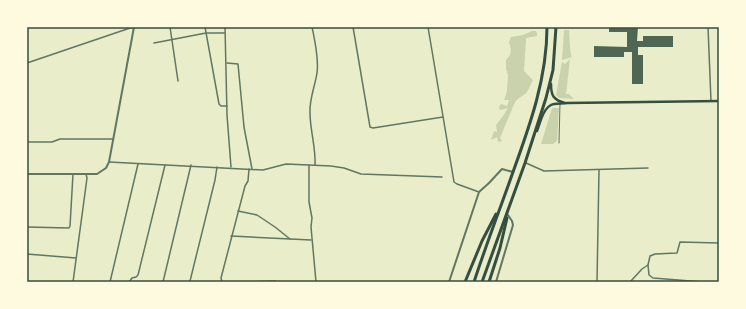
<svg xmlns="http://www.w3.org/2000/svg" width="746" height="309" font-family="'Nunito Sans',sans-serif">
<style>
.green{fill:#cad2ad}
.building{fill:#4f6655}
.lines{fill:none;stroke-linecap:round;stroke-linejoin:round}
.service{stroke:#617663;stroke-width:1}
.minor{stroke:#617663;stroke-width:1.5}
.tertiary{stroke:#617663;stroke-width:2}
.secondary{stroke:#344e41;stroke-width:2.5}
.trunk{stroke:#344e41;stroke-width:3}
.neatline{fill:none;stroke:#344e41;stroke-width:1.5}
</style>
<rect width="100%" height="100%" fill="#e9edc9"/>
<!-- green -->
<g class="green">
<path d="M564 30H569C570 39 569 48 572 57L562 60Z"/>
<path d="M532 31H536L537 33V36L526 38V40L524 71 533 80C530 85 529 91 525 94 521 97 518 98 515 102L500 138 502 141 498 142 497 137 491 140 494 131 497 132 496 125 503 116 508 108 500 110 499 107 501 104 507 106 509 100H504L507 91 508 75 506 69V60L510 55 511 49 509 42 511 37 523 35Z"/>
<path d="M570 59 566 94H569L574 99 559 98 556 95 562 62 565 64Z"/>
<path d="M552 108H559L557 141 553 144H541Z"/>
</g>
<!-- building -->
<path class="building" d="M609 27H638L637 41H643V36H673V47H638V55H643V84H632V52H624V57H594V46L627 47V32H609Z"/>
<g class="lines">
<!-- service -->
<path class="service" d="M559 143 560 104"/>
<!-- minor -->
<g class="minor">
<path d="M170 27 178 81"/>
<path d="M205 27 219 104 221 106H227"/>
<path d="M225 27 227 115 231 167"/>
<path d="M312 27C315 41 319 59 317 73 315 86 309 100 310 113 310 130 316 148 315 165"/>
<path d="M353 27 370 127 373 128 443 117"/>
<path d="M428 27 454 182 457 184 479 192"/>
<path d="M708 27 711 101"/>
<path d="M154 43 206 33H225"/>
<path d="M27 63 133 27"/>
<path d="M227 63 238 64 244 127 252 169"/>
<path d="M27 142H52L60 139H113"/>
<path d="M109 162 263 170 286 164 331 166 344 168 361 174 442 177"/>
<path d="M526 163 544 171 648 168"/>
<path d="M309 165V202L312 218 311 227 316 282"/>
<path d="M238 211 257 215 275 227 290 239"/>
<path d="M27 227 69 228 70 226 73 174"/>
<path d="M231 236 311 240"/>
<path d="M27 254 76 258"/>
<path d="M190 281 215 180 217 167"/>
<path d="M73 282 85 193 87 178 86 174"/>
<path d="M110 282 138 164"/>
<path d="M129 282 132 278 136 277 138 275 165 165"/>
<path d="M163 282 191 165"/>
<path d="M222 282 221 278 245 186 248 181 249 169"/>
<path d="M250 282 275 281"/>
<path d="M597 282 599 170"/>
<path d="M630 282 642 269 648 265"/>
<path d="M703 282 653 278 649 275 648 265 650 256 655 254 677 253 680 242 719 243"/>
</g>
<!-- tertiary -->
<g class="tertiary">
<path d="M27 174H97L106 168 109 162 134 27"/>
<path d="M449 282 479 192 489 183 502 169 513 172"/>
<path d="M496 282 513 225 512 221 508 215"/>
</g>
<!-- secondary -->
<g class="secondary">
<path d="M551 84C551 95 553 100 565 103"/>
<path d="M537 131C540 123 543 109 551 105 555 103 562 104 567 103L719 101"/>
</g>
<!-- trunk -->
<g class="trunk">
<path d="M465 282 482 241 496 214"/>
<path d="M474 282C486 245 500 209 513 172 530 125 547 78 547 27"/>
<path d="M482 282 525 163 546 98 553 70 556 27"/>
<path d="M489 282 500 248 507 218"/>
</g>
</g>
<!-- border -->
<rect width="746" height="309" fill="none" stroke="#fefae0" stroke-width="56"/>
<rect x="28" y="28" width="690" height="253" class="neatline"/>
</svg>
